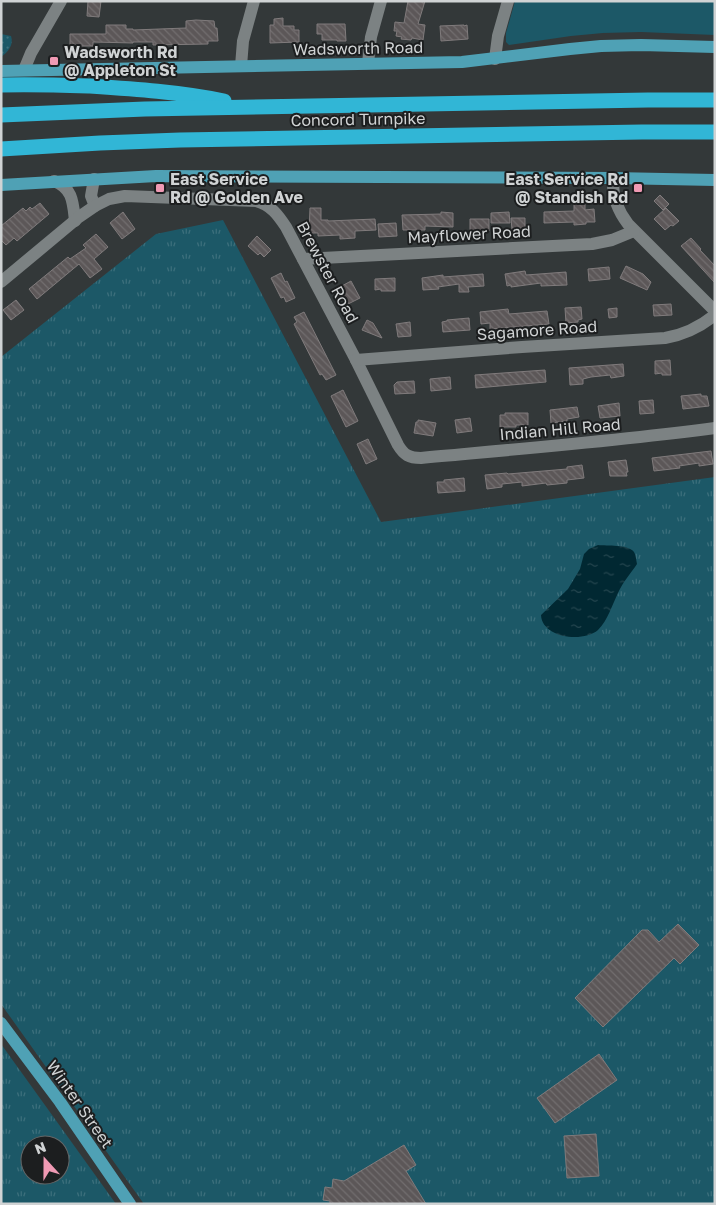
<svg xmlns="http://www.w3.org/2000/svg" width="716" height="1205" font-family="'Golos Text',sans-serif">
<style>
.grass{fill:url(#grass-tufts);fill-rule:evenodd}
.park{fill:#1c5867}
.garden{fill:url(#garden-dots)}
.water{fill:url(#water-ripples)}
.building{fill:url(#building-back-hatch);stroke:#807b7c}
.lines{fill:none;stroke-linecap:round;stroke-linejoin:round}
.minor{stroke:#7c8283;stroke-width:12}
.major{stroke:#4fa1b5;stroke-width:12}
.highway{stroke:#31b6d6;stroke-width:15}
.poi-dot{fill:#f09ab4;stroke:#1c1e1f;stroke-width:2}
.labels{text-anchor:middle;stroke-width:4;stroke-linejoin:round;paint-order:stroke}
.street-label{font-size:16px;fill:#d0d3d4;stroke:#1c1e1f}
.poi-label{font-size:16px;font-weight:bold;fill:#d0d3d4;stroke:#1c1e1f;text-anchor:start}
</style>
<defs>
<pattern id="grass-tufts" width="24" height="20" patternUnits="userSpaceOnUse" patternTransform="scale(1.25)"><rect width="24" height="20" fill="#1c5867"/><path d="M3 7l-1-3M5 7V3M7 7l1-3M15 17l-1-3M17 17v-4M19 17l1-3" fill="none" stroke="#3c6f7c"/></pattern>
<pattern id="garden-dots" width="8" height="8" patternUnits="userSpaceOnUse" patternTransform="scale(1.25)"><rect width="8" height="8" fill="#1c5867"/><path d="M2 2h.1M6 6h.1" fill="none" stroke="#3c6f7c" stroke-width="1.8" stroke-linecap="round"/></pattern>
<pattern id="water-ripples" width="26" height="14" patternUnits="userSpaceOnUse" patternTransform="scale(1.25)"><rect width="26" height="14" fill="#012832"/><path d="M2 4q2-2 4 0t4 0M15 11q2-2 4 0t4 0" fill="none" stroke="#25464f"/></pattern>
<pattern id="building-back-hatch" width="6" height="6" patternUnits="userSpaceOnUse" patternTransform="scale(1.25)"><rect width="6" height="6" fill="#5c5758"/><path d="M-1 5l2 2M0 0l6 6M5-1l2 2" fill="none" stroke="#726e6f"/></pattern>
</defs>
<rect width="100%" height="100%" fill="#333839"/>
<!-- grass -->
<g class="grass">
<path d="M223 220 381 522 715 477V1204H144L1 1004V357L156 234Z"/>
<path d="M1 1044 116 1204H1ZM30 1145H60V1175H30Z"/>
</g>
<!-- park -->
<path class="park" d="M515 1H715V35L641 32 603 33 571 36 509 45 506 42V33Z"/>
<!-- garden -->
<path class="garden" d="M1 34 11 36C14 45 8 52 1 57Z"/>
<!-- water -->
<path class="water" d="M598 545C607 546 628 544 634 552 636 555 636 560 637 564 631 573 623 582 618 593 612 605 608 620 598 630 583 643 542 638 541 615L568 589 580 569 584 554 589 549Z"/>
<!-- building -->
<g class="building">
<path d="M88 1H101L99 17 87 16Z"/>
<path d="M408 1H425L418 24 425 25 423 40 412 38 411 40 401 39 402 37 396 36 397 31H394L395 22 404 23Z"/>
<path d="M283 18V26H294V30H299V42L270 43V25H274V19Z"/>
<path d="M196 20 214 21 215 28H217L218 41H208V44L153 45V42H133V43L93 42V46H70V34H106V25H126V29H133V30L186 28V21Z"/>
<path d="M317 24H345L346 41H337V40H322V34H317Z"/>
<path d="M464 25V26L467 25 468 39 441 41 440 26Z"/>
<path d="M660 195 669 204 663 210 654 201Z"/>
<path d="M574 199H585V210L594 209 595 222H586V224L574 225V222L544 223V212L574 211Z"/>
<path d="M40 203 49 214 17 241 14 238 6 245 1 240V226L23 208 26 211 30 207 32 209Z"/>
<path d="M310 208H321V220H328V221L375 219 376 230 355 231V238L340 239V235L318 236V233H309Z"/>
<path d="M666 208 679 221 673 226 671 225 665 230 654 219Z"/>
<path d="M123 212 135 229 122 239 110 223Z"/>
<path d="M441 212 453 213V227L425 226V230H403L402 215 441 214Z"/>
<path d="M509 212 510 223H491V213Z"/>
<path d="M511 218H525V229L512 230Z"/>
<path d="M470 219H489V231L470 232Z"/>
<path d="M396 223 397 236 379 237 378 224Z"/>
<path d="M96 234 108 247 94 259 102 269 90 278 79 264 37 299 29 289 68 257 70 259 86 248 83 245Z"/>
<path d="M257 236 271 250 264 257 260 253 258 255 248 246Z"/>
<path d="M691 238 701 249 700 250 715 266V283L681 246Z"/>
<path d="M626 266 643 274 651 282 647 290 620 278Z"/>
<path d="M609 267 610 279 589 281 588 269Z"/>
<path d="M525 271 526 275 566 272 567 285 541 286V283L511 287V285L507 286 505 274Z"/>
<path d="M281 273 285 282 287 281 295 298 286 302 284 297 281 298 271 278Z"/>
<path d="M483 274 484 286 468 287 469 292H459V284L438 287 439 289 423 290 422 278 443 275V277Z"/>
<path d="M395 278V291H381V289L375 290V279Z"/>
<path d="M351 281 360 298 348 304 340 287Z"/>
<path d="M16 300 24 310 11 320 3 310Z"/>
<path d="M671 304 672 315 654 316 653 305Z"/>
<path d="M581 307 582 319 578 320V322L566 323 565 308Z"/>
<path d="M617 308V317L609 318 608 309Z"/>
<path d="M508 309 509 314 547 311 549 324 490 329V323L481 324 480 312Z"/>
<path d="M304 312 336 375 326 380 322 374 320 375 294 324 297 322 294 317Z"/>
<path d="M469 318 470 330 443 332 442 322 447 321V320Z"/>
<path d="M367 320 373 323 382 338 362 330Z"/>
<path d="M410 322 411 336 398 337 396 324Z"/>
<path d="M670 360 671 375H662V373L655 374V361Z"/>
<path d="M623 364 624 376 611 378 610 375 591 377 583 379V384L570 385 569 368Z"/>
<path d="M545 370 546 382 476 388 475 375Z"/>
<path d="M450 377 451 389 431 391 430 379Z"/>
<path d="M414 381 415 393 395 394 394 385 397 382Z"/>
<path d="M343 390 358 421 346 427 331 396Z"/>
<path d="M701 394V396H707L709 406 683 409 681 396Z"/>
<path d="M653 400 654 413 640 414 639 401Z"/>
<path d="M619 403 620 416 600 418 598 406Z"/>
<path d="M577 407 579 417 567 419V421L551 423 550 410Z"/>
<path d="M505 413H528V425H516V427H500V415H505Z"/>
<path d="M470 418 472 431 457 433 455 420Z"/>
<path d="M418 420 436 423 433 436 414 433 416 422H418Z"/>
<path d="M368 439 377 459 366 464 357 444Z"/>
<path d="M711 451 713 464 699 466V463L679 466 680 468 654 471 652 458Z"/>
<path d="M626 460 628 472H626L627 476H610L608 462Z"/>
<path d="M582 465 584 478 567 480V483L547 485 546 483 522 486V482L502 484V487L487 489 485 475 507 473 508 474 567 469V467Z"/>
<path d="M464 478 465 491 438 493 437 482H444V480Z"/>
<path d="M678 924 699 945 680 964 674 958 603 1027 575 998 642 930H648L659 942Z"/>
<path d="M599 1054 617 1080 555 1123 537 1098Z"/>
<path d="M596 1134 599 1176 567 1178 564 1136Z"/>
<path d="M404 1145 416 1165 406 1171 426 1204H330V1201L323 1200 325 1187 332 1188 333 1179 344 1181Z"/>
</g>
<g class="lines">
<!-- minor -->
<g class="minor">
<path d="M495 59 498 36 508 1"/>
<path d="M368 63 371 37 381 1"/>
<path d="M241 66 243 41 254 1"/>
<path d="M24 70 31 53 61 1"/>
<path d="M613 178C612 195 617 210 628 224L715 311"/>
<path d="M94 179 91 196 95 206"/>
<path d="M54 181C73 188 73 203 75 221"/>
<path d="M303 259 592 244 612 240 634 231"/>
<path d="M1 282 79 217 95 206 109 199 125 196 256 201C271 205 278 215 286 227L356 360 398 445C404 455 409 458 421 458 519 449 617 441 715 428"/>
<path d="M356 360 522 347 665 338C684 335 700 327 715 315"/>
</g>
<!-- major -->
<g class="major">
<path d="M1 71 462 62 570 49 601 46 641 45 715 47"/>
<path d="M1 185 156 176 613 178 715 180"/>
<path d="M1 1023 60 1102 130 1204"/>
</g>
<!-- highway -->
<g class="highway">
<path d="M1 85C31 84 60 85 90 86 135 89 180 92 224 101"/>
<path d="M1 115 145 109 648 100H715"/>
<path d="M1 149 100 143 180 140 642 132H715"/>
</g>
</g>
<!-- markers -->
<g class="poi-dot">
<rect x="49" y="56" width="10" height="10" rx="2.5"/>
<rect x="155" y="183" width="10" height="10" rx="2.5"/>
<rect x="633" y="183" width="10" height="10" rx="2.5"/>
</g>
<g class="labels">
<!-- street labels -->
<g class="street-label">
<text transform="translate(358 48) rotate(-1)" y="6">Wadsworth Road</text>
<text transform="translate(358 119) rotate(-1)" y="6">Concord Turnpike</text>
<text transform="translate(469 234) rotate(-3)" y="6">Mayflower Road</text>
<text transform="translate(328 272) rotate(62)" y="6">Brewster Road</text>
<text transform="translate(537 330) rotate(-4)" y="6">Sagamore Road</text>
<text transform="translate(560 429) rotate(-5)" y="6">Indian Hill Road</text>
<text transform="translate(80 1104) rotate(55)" y="6">Winter Street</text>
</g>
<!-- poi labels -->
<g class="poi-label">
<text x="64" y="58">Wadsworth Rd<tspan x="64" dy="18">@ Appleton St</tspan></text>
<text x="170" y="185">East Service<tspan x="170" dy="18">Rd @ Golden Ave</tspan></text>
<text x="628" y="185" text-anchor="end">East Service Rd<tspan x="628" dy="18">@ Standish Rd</tspan></text>
</g>
</g>
<!-- border -->
<rect width="716" height="1205" fill="none" stroke="#d0d3d4" stroke-width="5"/>
<!-- north arrow -->
<g transform="translate(45 1160) rotate(339)"><circle r="24" fill="#1c1e1f" stroke="#646667"/>
<path d="M0-4L9 19L0 12L-9 19Z" fill="#f09ab4"/>
<text y="-8" font-size="14" font-weight="bold" text-anchor="middle" fill="#d0d3d4">N</text>
</g>
</svg>
